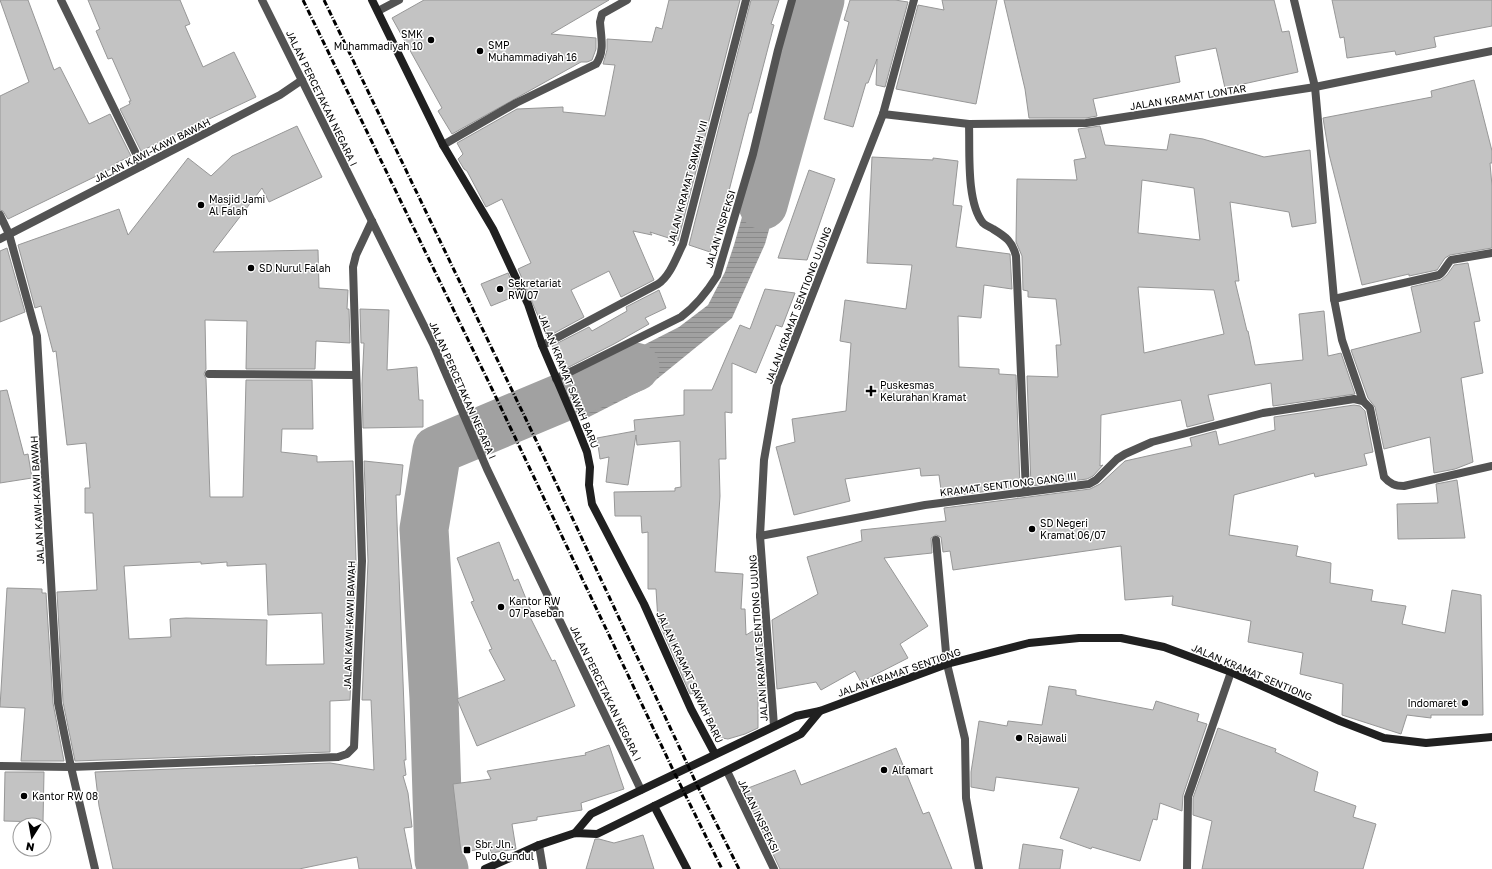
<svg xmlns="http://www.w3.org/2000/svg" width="1492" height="869" font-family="'Golos Text',sans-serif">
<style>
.water{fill:url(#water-rules)}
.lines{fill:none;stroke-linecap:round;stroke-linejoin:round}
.river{stroke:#a1a1a1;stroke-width:49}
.building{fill:#c3c3c3;stroke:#979797;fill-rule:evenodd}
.lane{stroke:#535353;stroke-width:8}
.street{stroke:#535353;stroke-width:8}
.secondary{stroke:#202020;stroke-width:8}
.rail{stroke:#000;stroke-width:3;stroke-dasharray:6 2 1 2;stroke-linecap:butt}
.poi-dot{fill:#000;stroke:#fff;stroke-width:1.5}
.labels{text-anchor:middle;stroke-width:3;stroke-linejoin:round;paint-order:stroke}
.poi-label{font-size:10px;fill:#000;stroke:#fff;text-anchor:start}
.street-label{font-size:10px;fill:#000;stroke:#fff}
</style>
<defs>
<pattern id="water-rules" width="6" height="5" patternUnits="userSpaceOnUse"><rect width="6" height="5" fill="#a1a1a1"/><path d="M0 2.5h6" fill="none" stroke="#898989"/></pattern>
</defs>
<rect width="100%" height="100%" fill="#fff"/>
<!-- water -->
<path class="water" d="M765 136 794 141 765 244 732 318 646 388 585 419 567 384 679 327 708 305 725 272 734 245Z"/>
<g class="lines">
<!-- river -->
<g class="river">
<path d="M763 205 820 0"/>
<path d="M444 869 439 860 434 698 424 529 437 450 635 367"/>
</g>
</g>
<!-- building -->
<g class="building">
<path d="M0 0H28L54 70 60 67 89 124 110 114 131 156 116 163 117 166 8 219 3 211 0 210V96L29 82Z"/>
<path d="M88 0H180L190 24 185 26 203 67 234 52 256 97 141 151 120 109 130 104 129 101H131L112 58 108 59 96 31 100 29Z"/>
<path d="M424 0H609L551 34 596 38V49L592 60 587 62H581L452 134 438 111 442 108 392 18Z"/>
<path d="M669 0H740L678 241 650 232 652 235 633 231 654 280 621 297 609 271 571 290 584 317 547 337 518 269 531 263 502 199 486 207 467 171 464 169 458 159 463 154 457 143 517 109 563 107V112L605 116 615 65 603 64 607 50V39L652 42 656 27 662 29Z"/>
<path d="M751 0H779L771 24 774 25 751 113H749L723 214 710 252 689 245Z"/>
<path d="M850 0H895L908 2 885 87 876 85 877 59 868 83H866L853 127 824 119 849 22 844 20Z"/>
<path d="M942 0H997L976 104 896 89 918 5 944 10Z"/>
<path d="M1004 0H1274L1282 32 1289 31 1298 72 1225 88 1216 48 1175 56 1180 82 1093 99 1097 116 1086 118H1029L1025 89Z"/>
<path d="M1332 0H1492V26L1434 37 1436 47 1396 55 1395 51 1347 58 1344 37 1340 38Z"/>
<path d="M1474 80 1492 151V163H1490L1492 186V248L1450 255 1445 258 1437 270 1409 276V274L1362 285 1329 154 1323 118 1432 97 1431 91Z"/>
<path d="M297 126 322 177 269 202 262 188 213 252 318 250 319 288 348 290 347 309H349L350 343 316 341 315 369H246L247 321 205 320 206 369 204 374 206 379 210 497H243L246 380H312L313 429H282L281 452 317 456V462L353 461 356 561 350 700 330 701V752L75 761 63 702 57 592 97 590 93 513H85V488H90L86 443 67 445 56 351 53 352 41 306 35 308 18 245 119 209 128 235 188 158 211 176 232 156ZM201 562V564L227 562V566L266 564 268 615 322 613 324 664 266 665 267 620 186 618 170 619 171 637 129 639 124 566Z"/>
<path d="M1100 126 1105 145 1167 150 1170 134 1203 139 1264 157 1310 150 1316 223 1292 227 1289 212 1230 202 1239 281H1235L1247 331H1248L1255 365 1303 360 1299 314 1324 311 1328 356 1341 353 1355 394 1273 406 1271 383 1208 395 1214 420 1187 427 1181 400 1101 415 1100 466 1103 465 1093 476 1087 479 1031 486 1027 376 1058 377 1056 345H1061L1056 299 1028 297V291L1023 290 1022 256 1016 242 1017 179 1077 180 1074 160 1086 158 1078 129ZM1142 180 1194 188 1200 240 1138 233ZM1138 287 1214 290 1224 334 1144 353Z"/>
<path d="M872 157 933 160V158L958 161 953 205 962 206 956 247 1010 254 1012 289 984 285 981 318 958 316 959 367 999 369V374L1016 375 1020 487 942 497 939 475 921 476 920 468 845 479 850 501 794 515 776 447 795 442 792 419 846 411 851 343 840 341 845 300 906 309 912 265 867 263Z"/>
<path d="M809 170 835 179 807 260 778 258Z"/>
<path d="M7 248 25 312 0 322V251Z"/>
<path d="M1468 263 1480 321 1474 322 1483 373 1461 378 1473 462 1455 469 1434 473 1430 437 1384 449 1375 407 1368 398 1351 350 1421 332 1411 287 1441 280 1447 275 1454 265Z"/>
<path d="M508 273 518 295 491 306 481 284Z"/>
<path d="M765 289 795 293 782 327 776 325 756 373 732 363V413L725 412 726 459H719L720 496 715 572 743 574 741 609H745L746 635 761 626 766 691 758 693V728L745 734 728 739 716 737 702 692 690 694 658 621 656 589H648V532L642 533 641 516H615L614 492 675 491V488L681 487 680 441 637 445 636 435 628 485 606 482 609 457 600 459 597 438 635 431 634 420 684 415V390H712L740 325 750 329Z"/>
<path d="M659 290 666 308 645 318 649 324 614 344 563 370 553 351 555 350 552 346 589 327 592 331 627 311 626 307Z"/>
<path d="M360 309 389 310 387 370 417 367 419 400H423V427L363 428 362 384 364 343H361Z"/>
<path d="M7 390 24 455 28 454 32 478 0 483V391Z"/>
<path d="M1354 405 1360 406 1365 411 1373 452 1364 454 1367 465 1315 477 1314 473 1234 495 1229 535 1298 546 1296 556 1331 563 1330 583 1373 590 1371 601 1406 606 1402 624 1445 633 1452 590 1481 595 1483 715H1431V718L1407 715 1401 734 1342 715 1343 684 1300 674 1303 653 1248 642 1251 621 1172 605 1173 596 1125 600 1121 546 953 570 950 551 943 552 941 537 936 535 931 538 932 553 884 558 928 626 900 644 908 658 861 682 855 671 821 690 816 682 777 689 772 620 818 594 807 557 862 541 861 530 946 521 944 508 1090 489 1100 484 1125 461 1192 446 1190 438 1216 431 1219 445 1275 430 1274 417Z"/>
<path d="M364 461 403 465 400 495H396L406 760H404L406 775 403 776 408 793 412 827 404 828 412 869H359L357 857 299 869H113L99 806 95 772 330 763 374 770 371 700H362L368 561Z"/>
<path d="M1457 480 1465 538 1398 539 1397 504 1438 503 1436 484Z"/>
<path d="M499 542 514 581 518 579 531 611 528 613 552 661 555 660 575 706 477 746 457 699 505 680 489 650 492 649 471 602 474 601 457 558Z"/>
<path d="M7 588 42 589V593H46L53 703 64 761H21L25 708 0 707Z"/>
<path d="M1049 686 1076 690V695L1153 710 1156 701 1199 714 1197 721 1207 724 1183 795 1182 811 1160 803 1157 820 1153 819 1140 861 1092 847 1091 849 1060 838 1079 788 996 777 994 791 971 787V772L979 721 1007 726 1008 721 1042 725Z"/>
<path d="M1218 728 1276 749 1275 752 1318 772 1314 791 1356 806 1353 817 1376 824 1363 869H1202L1212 821 1193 815V798Z"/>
<path d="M609 745 624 789 581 803 582 810 537 817V820L512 824 516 849 491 853 490 848 461 852 453 784 491 779 487 771 586 755 585 753Z"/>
<path d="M896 748 923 814 929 812 952 869H780L743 790 795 770 801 785Z"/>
<path d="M5 772H44L43 822 4 821Z"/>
<path d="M643 835 654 869H586L595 839H599L614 843Z"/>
<path d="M1023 844 1063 850 1060 869H1019Z"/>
</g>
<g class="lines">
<!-- lane -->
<path class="lane" d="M61 0 142 166"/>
<!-- street -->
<g class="street">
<path d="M262 0 433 344 487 469 641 790"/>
<path d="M1294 0 1315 87 1334 299 1342 340 1363 401 1370 408 1384 477C1390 484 1395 486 1404 486L1492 466"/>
<path d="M378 11 399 0"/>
<path d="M883 114 969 124 1086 123 1315 87 1492 51"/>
<path d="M969 124C970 151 966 202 983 223 986 226 990 227 993 229 1006 237 1012 241 1016 256L1026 492"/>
<path d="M443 145 516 103 596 64C605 52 601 37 600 22L602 14 627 0"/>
<path d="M0 215 9 234 37 336 58 703 71 767 95 869"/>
<path d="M0 239 280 95 302 80"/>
<path d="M1334 299 1439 275C1445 271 1446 265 1451 260L1492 253"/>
<path d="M542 345 549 342 658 284C670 276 676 258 683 244L746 0"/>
<path d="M209 374 356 375"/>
<path d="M556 379 681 317C696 306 707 292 717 276L753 154 778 50 792 0"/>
<path d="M760 536 925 505 1089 484 1096 480 1117 459 1125 454 1152 442 1263 413 1354 399 1363 401"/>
<path d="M936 540 947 664 965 739 966 798 979 869"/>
<path d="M774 726 760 536 764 460 777 385 883 114 914 0"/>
<path d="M0 766 71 767 338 757 347 754 354 747 362 561 353 267 356 255 372 221"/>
<path d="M727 771 774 869"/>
<path d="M539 845 543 869"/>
<path d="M1187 869 1188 797 1231 672"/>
</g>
<!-- secondary -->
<g class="secondary">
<path d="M372 0 443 145 493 229 528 304 542 345 575 422 587 452 590 467 589 485 592 504 644 604 691 709 715 754"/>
<path d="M654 806 687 869"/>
<path d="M575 833 591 814 796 716 820 711 947 664 1029 643 1079 638H1121L1164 647 1231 672 1340 721 1384 738 1426 743 1492 737"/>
<path d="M485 869 539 845 575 833 597 834 801 734 820 711"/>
</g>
<!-- rail -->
<g class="rail">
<path d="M303 0 493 391 675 774 722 869"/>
<path d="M324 0 535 438 697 785 739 869"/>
</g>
</g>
<!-- markers -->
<g class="poi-dot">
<circle cx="431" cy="40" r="4"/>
<circle cx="480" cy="51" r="4"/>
<circle cx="201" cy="205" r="4"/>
<circle cx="251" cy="268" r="4"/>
<circle cx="500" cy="289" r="4"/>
<path d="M869 385h4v4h4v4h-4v4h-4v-4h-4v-4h4z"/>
<circle cx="1032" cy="529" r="4"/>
<circle cx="501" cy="607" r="4"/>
<circle cx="1465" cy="703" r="4"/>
<circle cx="1019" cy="738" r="4"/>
<circle cx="884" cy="770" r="4"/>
<circle cx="24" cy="796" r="4"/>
<rect x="463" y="846" width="8" height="8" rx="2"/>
</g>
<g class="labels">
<!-- poi labels -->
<g class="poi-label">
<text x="423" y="38" text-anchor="end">SMK<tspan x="423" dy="12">Muhammadiyah 10</tspan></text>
<text x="488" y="49">SMP<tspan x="488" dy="12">Muhammadiyah 16</tspan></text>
<text x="209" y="203">Masjid Jami<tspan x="209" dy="12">Al Falah</tspan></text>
<text x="259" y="272">SD Nurul Falah</text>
<text x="508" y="287">Sekretariat<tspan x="508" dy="12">RW 07</tspan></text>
<text x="880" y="389">Puskesmas<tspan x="880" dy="12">Kelurahan Kramat</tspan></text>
<text x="1040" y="527">SD Negeri<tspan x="1040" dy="12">Kramat 06/07</tspan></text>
<text x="509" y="605">Kantor RW<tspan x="509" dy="12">07 Paseban</tspan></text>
<text x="1457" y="707" text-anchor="end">Indomaret</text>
<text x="1027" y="742">Rajawali</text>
<text x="892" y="774">Alfamart</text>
<text x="32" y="800">Kantor RW 08</text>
<text x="475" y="848">Sbr. Jln.<tspan x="475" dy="12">Pulo Gundul</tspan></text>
</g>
<!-- street labels -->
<g class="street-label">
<text transform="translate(1188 97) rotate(-9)" y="4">JALAN KRAMAT LONTAR</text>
<text transform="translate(322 98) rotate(64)" y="4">JALAN PERCETAKAN NEGARA I</text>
<text transform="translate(152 150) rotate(-27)" y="4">JALAN KAWI-KAWI BAWAH</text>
<text transform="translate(687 183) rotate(-75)" y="4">JALAN KRAMAT SAWAH VII</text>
<text transform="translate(720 229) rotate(-73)" y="4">JALAN INSPEKSI</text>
<text transform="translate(798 305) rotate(-69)" y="4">JALAN KRAMAT SENTIONG UJUNG</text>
<text transform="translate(569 381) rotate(68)" y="4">JALAN KRAMAT SAWAH BARU</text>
<text transform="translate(463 390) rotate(66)" y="4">JALAN PERCETAKAN NEGARA I</text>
<text transform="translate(1008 484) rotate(-7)" y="4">KRAMAT SENTIONG GANG III</text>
<text transform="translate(37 500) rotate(-93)" y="4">JALAN KAWI-KAWI BAWAH</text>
<text transform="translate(349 625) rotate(-88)" y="4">JALAN KAWI-KAWI BAWAH</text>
<text transform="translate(758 638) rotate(-94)" y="4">JALAN KRAMAT SENTIONG UJUNG</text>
<text transform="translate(899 672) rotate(-19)" y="4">JALAN KRAMAT SENTIONG</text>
<text transform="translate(1252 672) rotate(23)" y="4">JALAN KRAMAT SENTIONG</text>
<text transform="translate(690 677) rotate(65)" y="4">JALAN KRAMAT SAWAH BARU</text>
<text transform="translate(606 693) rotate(64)" y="4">JALAN PERCETAKAN NEGARA I</text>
<text transform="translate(759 816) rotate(64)" y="4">JALAN INSPEKSI</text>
</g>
</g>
<!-- north arrow -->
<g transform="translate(32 837) rotate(191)"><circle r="19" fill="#ffffff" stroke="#999999"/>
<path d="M0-3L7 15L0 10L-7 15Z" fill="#000000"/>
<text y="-6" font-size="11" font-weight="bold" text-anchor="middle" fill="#000000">N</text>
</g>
</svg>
